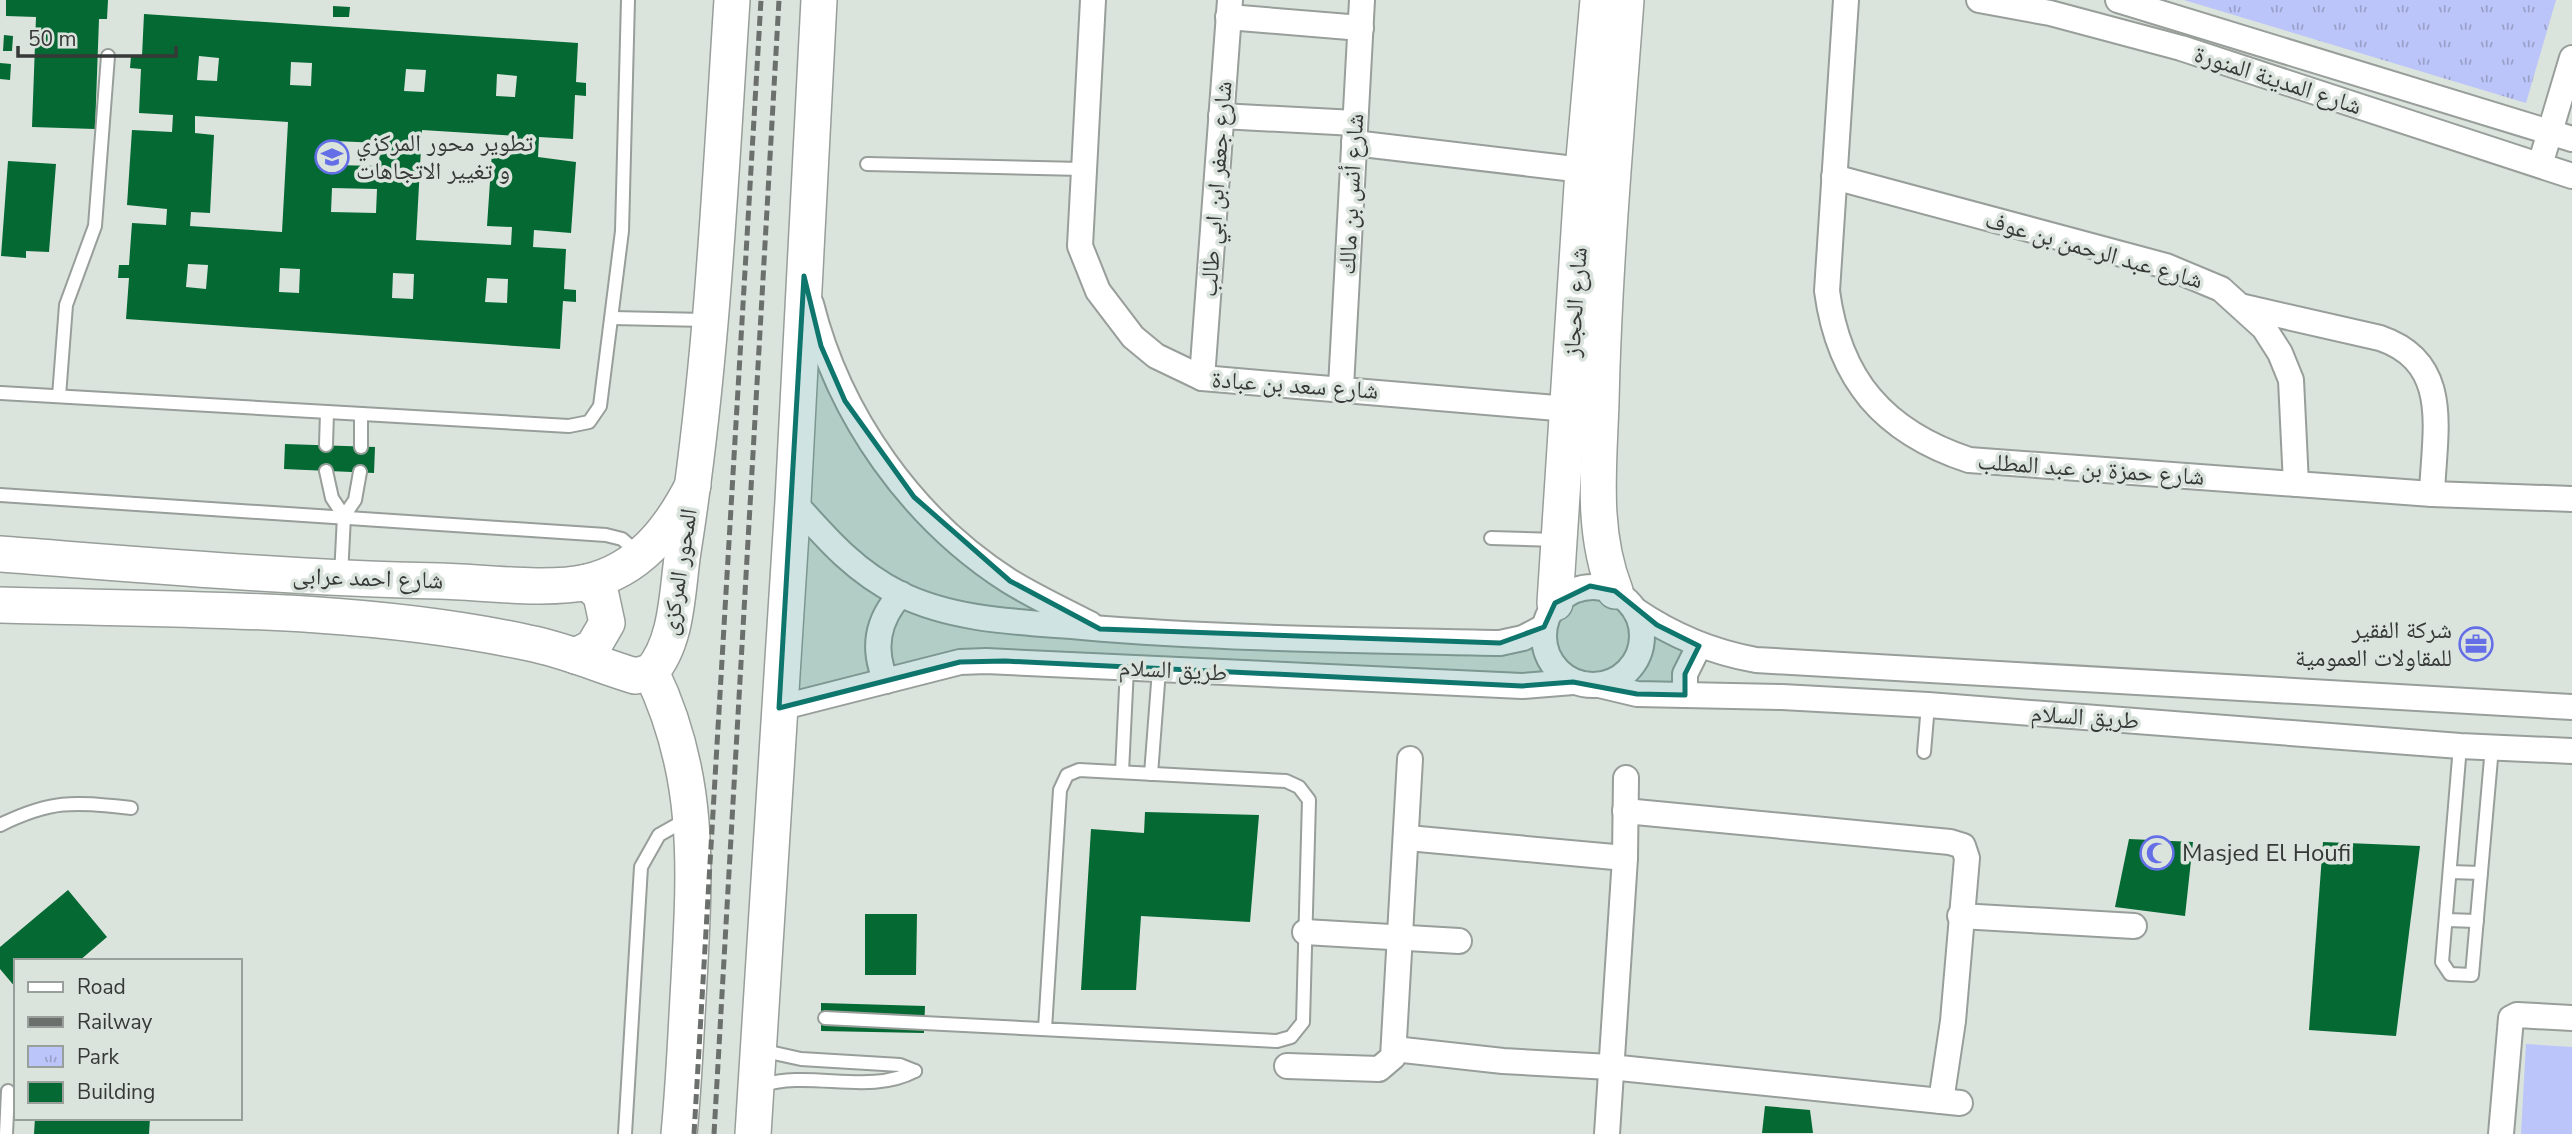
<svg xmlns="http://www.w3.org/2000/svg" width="2572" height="1134" font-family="'Nunito Sans','Noto Naskh Arabic',sans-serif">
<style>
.park{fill:url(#park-tufts)}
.garden{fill:#bbc5f9}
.building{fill:#046933;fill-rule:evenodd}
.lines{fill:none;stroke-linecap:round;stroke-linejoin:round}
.lane-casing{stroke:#989e99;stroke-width:16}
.street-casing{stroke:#989e99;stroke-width:28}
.secondary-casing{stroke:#989e99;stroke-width:38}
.lane{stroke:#fff;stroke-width:12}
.street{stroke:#fff;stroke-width:24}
.secondary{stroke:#fff;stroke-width:35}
.rail{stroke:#6c706d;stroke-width:5;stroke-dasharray:10 5;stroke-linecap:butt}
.marked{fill:#0f766e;fill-opacity:0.2;stroke:#0f766e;stroke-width:5;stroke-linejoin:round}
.labels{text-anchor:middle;stroke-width:7;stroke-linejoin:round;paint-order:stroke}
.street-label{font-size:24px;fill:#363937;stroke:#dbe3dd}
.poi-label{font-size:24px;fill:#363937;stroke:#dbe3dd;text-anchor:start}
</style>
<defs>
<pattern id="park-tufts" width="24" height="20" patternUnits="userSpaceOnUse" patternTransform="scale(1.75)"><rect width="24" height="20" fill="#bbc5f9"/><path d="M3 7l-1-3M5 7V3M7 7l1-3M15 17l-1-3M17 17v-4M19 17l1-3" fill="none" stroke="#99a1ca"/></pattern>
</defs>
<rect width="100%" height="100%" fill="#dbe3dd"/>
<!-- park -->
<path class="park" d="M2184 0H2556L2526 103Z"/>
<!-- garden -->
<path class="garden" d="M2526 1044 2572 1047V1134H2521Z"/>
<!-- building -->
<g class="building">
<path d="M6 0H108L107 19H99L95 129 32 127 36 17 6 16Z"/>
<path d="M333 6 350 7 349 17H333Z"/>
<path d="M144 14 578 43 576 82 586 83V96L575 95 573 139 539 137 538 157 576 162 571 233 534 230 533 247 566 249 564 289 576 290V302L563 301 560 349 126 319 129 278H118L119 265H129L132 223 166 225 167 209 127 205 132 130 172 132 173 115 139 113 141 69 130 68 131 56H142ZM199 56 219 58 217 81 197 80ZM291 62 312 63 311 86 290 85ZM406 69 426 70 424 92 404 91ZM497 74 517 76 515 97 496 96ZM195 116 288 122 282 232 190 226 191 212 210 213 214 135 195 133ZM422 130 517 136 516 154 492 152 487 226 512 227 511 245 416 240ZM334 141 380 143 379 166 333 165ZM332 188 377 189 376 213 331 212ZM188 264 208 265 206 289 186 287ZM280 268 300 269 299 293 279 292ZM393 273 414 274 413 299 392 298ZM487 278 508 279 507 303 485 302Z"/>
<path d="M4 35 13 36 12 51H3Z"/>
<path d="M0 63 11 64 10 80 0 79Z"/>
<path d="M8 161 56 164 49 252 26 251V258L1 256Z"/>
<path d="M285 444 375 447 374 473 284 469Z"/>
<path d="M1145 812 1259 815 1250 922 1141 916 1136 990H1081L1091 829 1144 833Z"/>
<path d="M2129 839 2193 842 2185 916 2115 907Z"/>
<path d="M2323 842 2420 846 2396 1036 2309 1030Z"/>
<path d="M68 890 107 937 79 961H16V988L0 969V947Z"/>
<path d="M865 914H917L916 975H865Z"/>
<path d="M821 1003 925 1006 924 1033 821 1031Z"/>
<path d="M1765 1106 1810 1110 1813 1133H1762Z"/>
<path d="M35 1118H150L149 1134H34Z"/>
</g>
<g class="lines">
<defs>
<g id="lane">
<path d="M867 164 1082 169"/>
<path d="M612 318 706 320"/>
<path d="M1 393 569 426 589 422 600 406 622 231 628 0"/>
<path d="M59 396 66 305 95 226 108 56"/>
<path d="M326 445 327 412"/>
<path d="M361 447V414"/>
<path d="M326 471 332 498 344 516"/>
<path d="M0 495 606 535 622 539 638 553"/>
<path d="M1491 538 1557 540"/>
<path d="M341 576 344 516 355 500 360 472"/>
<path d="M2460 746 2442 962 2450 974 2472 975 2492 747"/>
<path d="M1924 752 1928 705"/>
<path d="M1122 772 1127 668"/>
<path d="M1151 774 1159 670"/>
<path d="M0 825C53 799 74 802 131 808"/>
<path d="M2450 872 2481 873"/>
<path d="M2446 920 2477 921"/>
<path d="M825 1018 1277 1041 1291 1037 1303 1022 1309 800 1299 787 1286 781 1079 770 1067 775 1060 790 1045 1029"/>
<path d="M760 1050 801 1059 900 1065 915 1071"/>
<path d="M760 1086C810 1069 868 1096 915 1071"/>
<path d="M6 1134 8 1091"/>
<path d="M625 1134 641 867 659 835 689 818"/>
</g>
<g id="street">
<path d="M1093 0 1080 246 1098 291 1133 337 1156 356 1202 378 1568 409"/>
<path d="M1846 0 1827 291C1839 380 1884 432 1969 460L2432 494 2572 499"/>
<path d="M1979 0 2050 13 2181 48 2572 176"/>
<path d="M2118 0 2572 139"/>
<path d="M1228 17 1361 28"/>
<path d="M1221 116 1355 123"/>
<path d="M1354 143 1583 170"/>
<path d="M2540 165 2572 58"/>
<path d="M1834 177 2166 266 2221 289 2264 328 2280 353 2291 380 2296 484"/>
<path d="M811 304C839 416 912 519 1009 581 1035 597 1063 610 1090 624"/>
<path d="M2244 307 2380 338C2453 363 2434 432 2432 494"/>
<path d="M1202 378 1230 0"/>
<path d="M1341 387 1362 0"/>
<path d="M793 501C826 538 855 572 900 594 955 621 1021 622 1082 627 1221 639 1361 640 1500 643L1523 638 1544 627"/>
<circle cx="1593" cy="636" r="49"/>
<path d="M1635 610C1673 636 1711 652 1756 660L2572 707"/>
<path d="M886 681C872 649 877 620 901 594"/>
<path d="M1599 685 1637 694 1782 697 1928 705 2460 746 2572 751"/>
<path d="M1685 695V674L1699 646"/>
<path d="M779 708 960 662 986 661 1522 686 1573 682"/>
<path d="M1625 811 1950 842 1963 846 1967 858 1953 1021 1941 1101"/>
<path d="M1408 838 1625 858"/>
<path d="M1960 916 2134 926"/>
<path d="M1305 932 1459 941"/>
<path d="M1394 1049 1503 1061 1610 1067 1960 1103"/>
<path d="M1287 1066 1379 1069 1393 1057 1410 759"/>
<path d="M1607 1134 1625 858 1626 778"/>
<path d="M2501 1134 2511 1018 2517 1015 2572 1018"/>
</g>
<g id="secondary">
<path d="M0 554C146 565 292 578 439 581 482 582 547 591 587 582 639 570 670 530 693 485"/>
<path d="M1615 591C1591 530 1599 466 1601 402 1604 268 1616 134 1626 0"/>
<path d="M1555 603 1583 170 1598 0"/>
<path d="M0 605C174 610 358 606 529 643 565 650 599 665 635 676L651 672"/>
<path d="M576 656 593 647 607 623 601 595 587 582"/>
<path d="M651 672C678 641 677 590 683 551 712 368 720 184 732 0"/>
<path d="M651 672C701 775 695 868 689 980 686 1031 684 1083 679 1134"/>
<path d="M753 1134 793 501 819 0"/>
</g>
</defs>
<!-- lane casing -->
<use href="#lane" class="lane-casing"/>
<!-- street casing -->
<use href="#street" class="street-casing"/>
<!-- secondary casing -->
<use href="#secondary" class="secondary-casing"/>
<!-- lane -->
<use href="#lane" class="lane"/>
<!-- street -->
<use href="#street" class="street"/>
<!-- secondary -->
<use href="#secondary" class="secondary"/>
<!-- rail -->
<g class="rail">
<path d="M694 1134 761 0"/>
<path d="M714 1134 779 0"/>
</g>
</g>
<!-- marked area -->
<path class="marked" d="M804 276 821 346 845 401 914 497 1010 581 1100 629 1500 643 1544 627 1555 603 1590 586 1615 591 1657 625 1699 646 1685 674V695L1637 694 1573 682 1522 686 1005 661 960 662 779 708Z"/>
<!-- icons -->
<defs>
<symbol id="university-ring" viewBox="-11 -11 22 22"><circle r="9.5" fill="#dbe3dd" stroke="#646ee6" stroke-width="1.5"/><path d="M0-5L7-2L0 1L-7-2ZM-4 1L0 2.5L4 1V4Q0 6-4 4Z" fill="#646ee6"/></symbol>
<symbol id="office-ring" viewBox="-11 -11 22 22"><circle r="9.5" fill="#dbe3dd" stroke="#646ee6" stroke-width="1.5"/><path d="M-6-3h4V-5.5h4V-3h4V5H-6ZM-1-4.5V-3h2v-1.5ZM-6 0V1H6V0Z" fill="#646ee6"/></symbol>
<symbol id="mosque-ring" viewBox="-11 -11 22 22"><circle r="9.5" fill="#dbe3dd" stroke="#646ee6" stroke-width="1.5"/><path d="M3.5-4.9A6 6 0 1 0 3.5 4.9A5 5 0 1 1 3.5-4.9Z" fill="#646ee6"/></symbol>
</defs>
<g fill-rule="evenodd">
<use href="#university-ring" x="313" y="138" width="38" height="38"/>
<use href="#office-ring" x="2457" y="625" width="38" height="38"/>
<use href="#mosque-ring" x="2138" y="834" width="38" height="38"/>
</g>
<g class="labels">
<!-- street labels -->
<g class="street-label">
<text transform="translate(2278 80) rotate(18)" y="8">شارع المدينة المنورة</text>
<text transform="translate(1216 189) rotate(-86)" y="8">شارع جعفر ابن ابي طالب</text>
<text transform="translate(1351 194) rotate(-87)" y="8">شارع أنس بن مالك</text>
<text transform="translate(2094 250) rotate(16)" y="8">شارع عبد الرحمن بن عوف</text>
<text transform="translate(1575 302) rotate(-86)" y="8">شارع الحجاز</text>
<text transform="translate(1295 385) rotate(4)" y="8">شارع سعد بن عبادة</text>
<text transform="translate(2091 469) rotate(4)" y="8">شارع حمزة بن عبد المطلب</text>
<text transform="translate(679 572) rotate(-81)" y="8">المحور المركزى</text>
<text transform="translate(368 578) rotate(2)" y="8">شارع احمد عرابى</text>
<text transform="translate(1173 670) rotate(3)" y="8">طريق السلام</text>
<text transform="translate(2085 717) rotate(4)" y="8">طريق السلام</text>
</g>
<!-- poi labels -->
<g class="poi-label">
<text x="356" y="151">تطوير محور المركزي<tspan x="356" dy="28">و تغيير الاتجاهات</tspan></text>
<text x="2452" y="638" text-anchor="end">شركة الفقير<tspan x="2452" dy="28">للمقاولات العمومية</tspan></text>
<text x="2182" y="861">Masjed El Houfi</text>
</g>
</g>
<!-- legend -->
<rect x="14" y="959" width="228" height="161" fill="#dbe3dd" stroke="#999f9b" stroke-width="2"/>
<rect x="28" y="982" width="35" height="10" fill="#ffffff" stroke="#999f9b" stroke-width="2"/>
<text x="77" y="994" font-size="21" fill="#363937">Road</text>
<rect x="28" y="1017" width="35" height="10" fill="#6c706d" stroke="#999f9b" stroke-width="2"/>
<text x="77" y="1029" font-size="21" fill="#363937">Railway</text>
<rect x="28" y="1046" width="35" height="21" fill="url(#park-tufts)" stroke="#999f9b" stroke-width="2"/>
<text x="77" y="1064" font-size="21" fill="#363937">Park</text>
<rect x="28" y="1082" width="35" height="21" fill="#046933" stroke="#999f9b" stroke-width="2"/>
<text x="77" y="1099" font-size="21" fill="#363937">Building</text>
<!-- scale -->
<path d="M18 46v10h158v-10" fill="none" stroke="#363937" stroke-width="3.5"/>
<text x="28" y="46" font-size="21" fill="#363937" stroke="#dbe3dd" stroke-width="5" paint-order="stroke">50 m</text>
</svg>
